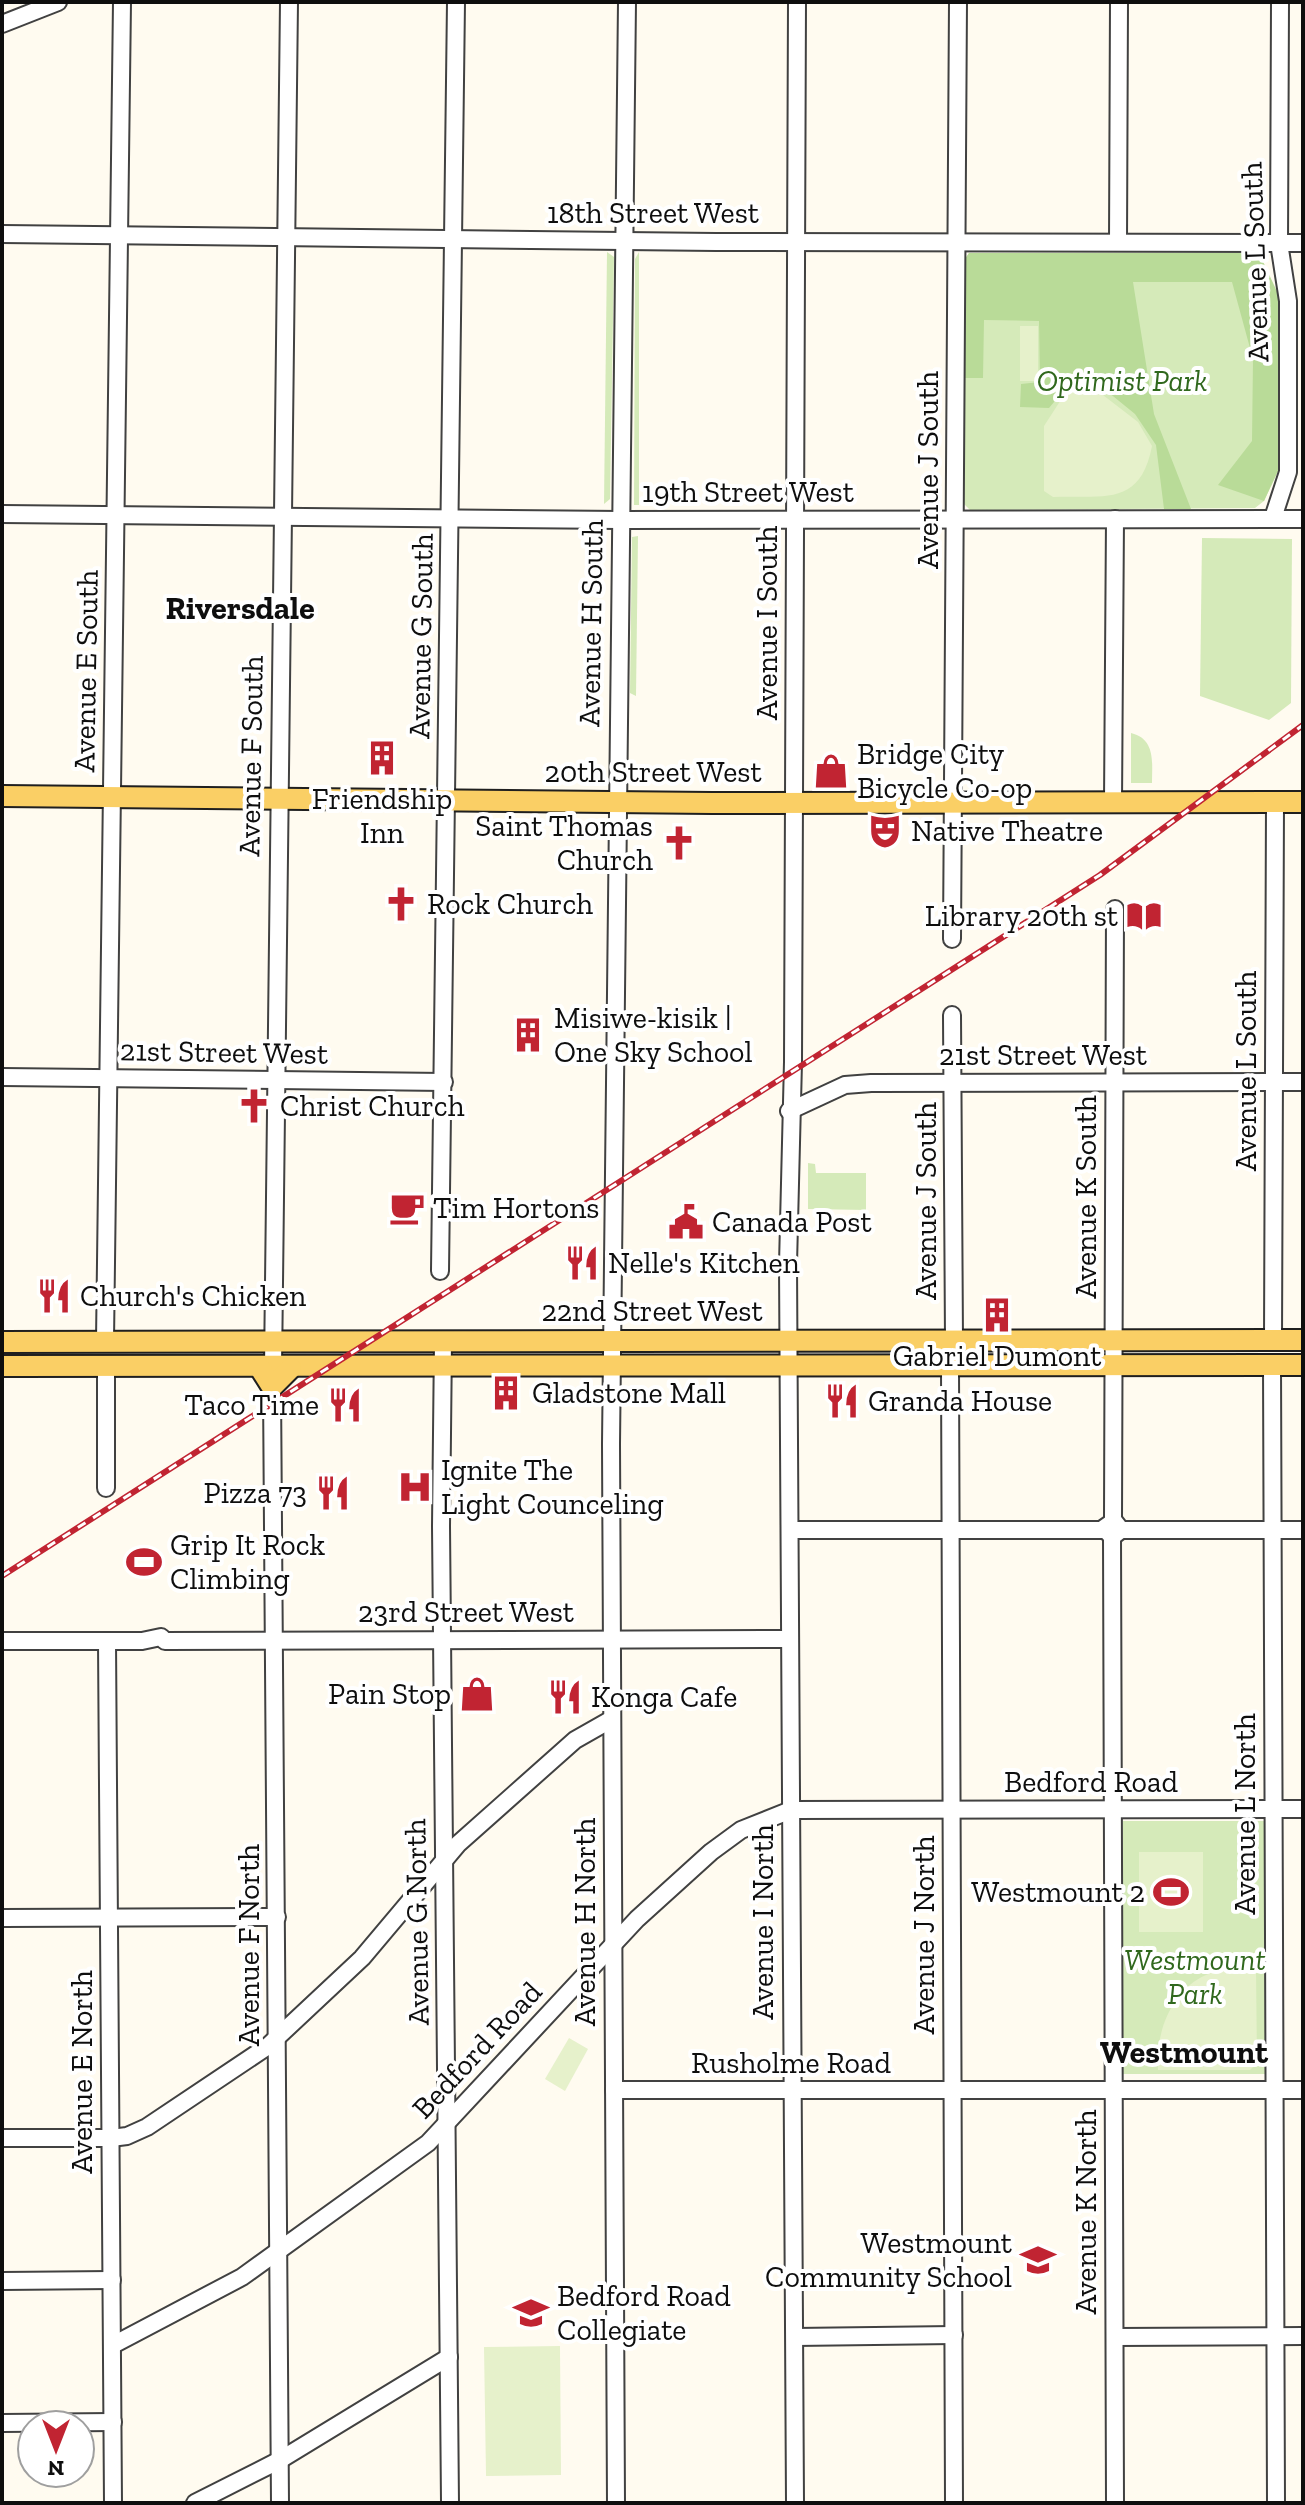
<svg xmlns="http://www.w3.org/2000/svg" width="1305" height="2505" font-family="'Zilla Slab',serif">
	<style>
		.green { fill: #d5eab9 }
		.forest { fill: #b9db98 }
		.pitch { fill: #e6f1cb }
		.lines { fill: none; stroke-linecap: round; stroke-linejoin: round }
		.minor-casing { stroke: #414141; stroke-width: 20 }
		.major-casing { stroke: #1f1f1f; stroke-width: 24 }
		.minor { stroke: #fff; stroke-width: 16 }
		.major { stroke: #facf65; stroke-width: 20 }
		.rail-casing { stroke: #c12432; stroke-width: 6 }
		.rail { stroke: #fff; stroke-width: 3; stroke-dasharray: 9; stroke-linecap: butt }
		.labels { text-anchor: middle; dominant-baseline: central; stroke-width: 8; stroke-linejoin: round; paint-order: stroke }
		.street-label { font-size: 30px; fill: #0e0e0e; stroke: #fff }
		.park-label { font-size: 30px; font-style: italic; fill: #30681d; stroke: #fff }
		.poi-label { font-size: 30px; fill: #0e0e0e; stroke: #fff; text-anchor: start }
		.neighbourhood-label { font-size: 32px; font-weight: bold; fill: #0e0e0e; stroke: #fff }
	</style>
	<rect width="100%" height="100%" fill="#fffbf0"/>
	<!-- green -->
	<g class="green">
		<polygon points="607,252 614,257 610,499 604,504"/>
		<polygon points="639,252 639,505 634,505 635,259"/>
		<polygon points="969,253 1259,253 1278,471 1264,501 1255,508 970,510 964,504 965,259"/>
		<polygon points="638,536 636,696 630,693 632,537"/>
		<polygon points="1202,538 1292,539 1291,703 1269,720 1200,696"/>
		<path d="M1131,733C1156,739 1152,763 1152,783H1131Z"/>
		<polygon points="808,1163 815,1164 816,1173 866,1173 866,1210 808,1209"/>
		<rect x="1123" y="1821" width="143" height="253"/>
	</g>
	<!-- forest -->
	<polygon class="forest" points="969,253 1259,253 1281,300 1278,471 1264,501 1218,485 1252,441 1253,359 1232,282 1133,282 1154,414 1191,509 1164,509 1156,445 1135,414 1081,370 1049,408 1020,407 1021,384 1040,382 1039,321 984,320 983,378 965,378 965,259"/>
	<!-- pitch -->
	<g class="pitch">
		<rect x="1020" y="326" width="18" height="55"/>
		<path d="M1077,375L1138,422L1152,446C1140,507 1105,495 1053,497L1044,491V426Z"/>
		<rect x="1139" y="1852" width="64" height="80"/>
		<path d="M1256,1968L1257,2063L1250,2070H1158C1155,2034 1171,1990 1206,1975C1221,1968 1240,1969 1256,1968Z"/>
		<polygon points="569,2038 588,2049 565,2091 545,2079"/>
		<polygon points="560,2346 561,2475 486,2476 484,2347"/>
	</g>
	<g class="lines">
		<!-- minor casing -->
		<g class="minor-casing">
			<g id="minor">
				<polyline points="2,24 58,2"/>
				<polyline points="2,234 716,242 1303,243"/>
				<polyline points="1118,242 1119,2"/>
				<polyline points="2,514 620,520 1303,519"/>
				<polyline points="1273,518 1288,472 1288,301 1279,243 1280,2"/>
				<polyline points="1113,803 1115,519"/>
				<polyline points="952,939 958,2"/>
				<polyline points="952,1015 954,1340"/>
				<polyline points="2,1077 444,1082"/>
				<polyline points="789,1111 845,1085 871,1083 1303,1082"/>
				<polyline points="440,1271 456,2"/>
				<polyline points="1273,1340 1275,803"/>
				<polyline points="105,1341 122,2"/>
				<polyline points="443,1341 441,1526 450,2503"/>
				<polyline points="1272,1365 1276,2503"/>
				<polyline points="106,1366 106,1488"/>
				<polyline points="950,1366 954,2503"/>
				<polyline points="273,1368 289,2"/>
				<polyline points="272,1387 280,2503"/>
				<polyline points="1113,1521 1115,909"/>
				<polyline points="791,1530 1104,1530"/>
				<polyline points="1121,1530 1114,1521 1104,1528 1112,1537 1121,1530 1303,1530"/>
				<polyline points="1112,1537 1115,2503"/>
				<polyline points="2,1641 142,1641 161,1637 165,1641 789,1639"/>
				<polyline points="107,1641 113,2503"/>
				<polyline points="2,1918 277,1917"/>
				<polyline points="614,2090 1303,2090"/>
				<polyline points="2,2138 111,2138 127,2136 147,2127 268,2046 362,1958 458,1844 575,1740 612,1719"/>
				<polyline points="2,2281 112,2280"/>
				<polyline points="795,2337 954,2335"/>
				<polyline points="1115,2337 1303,2336"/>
				<polyline points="113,2345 242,2277 428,2143 637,1919 711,1852 741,1830 791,1810 1303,1809"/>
				<polyline points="2,2423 113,2422"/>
				<polyline points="195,2503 280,2460 449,2357"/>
				<polyline points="616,2503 611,1444 627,2"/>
				<polyline points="795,2503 788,1264 793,1062 797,2"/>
			</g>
		</g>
		<!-- major casing -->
		<g class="major-casing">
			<g id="major">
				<polyline points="2,796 712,803 1303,802"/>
				<polyline points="2,1342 1303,1340"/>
				<polyline points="2,1366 1303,1365"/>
				<polyline points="260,1368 272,1387 291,1368"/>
			</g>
		</g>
		<!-- minor -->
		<use href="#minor" class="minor"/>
		<!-- major -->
		<use href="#major" class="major"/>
		<!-- rail casing -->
		<g class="rail-casing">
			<polyline id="rail" points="2,1576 1100,875 1303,725"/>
		</g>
		<!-- rail -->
		<use href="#rail" class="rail"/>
	</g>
	<!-- icons -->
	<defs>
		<g id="building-bare" transform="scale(2.76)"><path d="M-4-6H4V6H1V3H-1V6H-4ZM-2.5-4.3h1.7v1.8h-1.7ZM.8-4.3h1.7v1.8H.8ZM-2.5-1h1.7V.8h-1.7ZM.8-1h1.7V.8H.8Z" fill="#c12432" stroke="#fff" stroke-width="2.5" paint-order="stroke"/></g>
		<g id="shop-bare" transform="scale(2.76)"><path d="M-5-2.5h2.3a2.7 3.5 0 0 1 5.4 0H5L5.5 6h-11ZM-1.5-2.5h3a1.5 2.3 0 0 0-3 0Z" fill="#c12432" stroke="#fff" stroke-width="2.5" paint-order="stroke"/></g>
		<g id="theatre-bare" transform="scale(2.76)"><path d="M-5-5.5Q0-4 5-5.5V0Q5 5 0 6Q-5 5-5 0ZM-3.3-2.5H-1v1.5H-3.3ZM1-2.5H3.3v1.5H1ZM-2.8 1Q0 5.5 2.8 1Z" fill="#c12432" stroke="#fff" stroke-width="2.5" paint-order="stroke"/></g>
		<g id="church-bare" transform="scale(2.76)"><path d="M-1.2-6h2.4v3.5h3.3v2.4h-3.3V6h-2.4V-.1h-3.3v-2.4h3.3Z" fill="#c12432" stroke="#fff" stroke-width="2.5" paint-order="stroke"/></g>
		<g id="library-bare" transform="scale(2.76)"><path d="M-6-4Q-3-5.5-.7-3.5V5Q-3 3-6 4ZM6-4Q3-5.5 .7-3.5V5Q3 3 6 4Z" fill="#c12432" stroke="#fff" stroke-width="2.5" paint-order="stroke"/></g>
		<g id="cafe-bare" transform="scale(2.76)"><path d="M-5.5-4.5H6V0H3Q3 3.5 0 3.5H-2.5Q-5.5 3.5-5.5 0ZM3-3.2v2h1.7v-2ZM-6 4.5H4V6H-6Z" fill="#c12432" stroke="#fff" stroke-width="2.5" paint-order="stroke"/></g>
		<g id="civic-bare" transform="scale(2.76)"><path d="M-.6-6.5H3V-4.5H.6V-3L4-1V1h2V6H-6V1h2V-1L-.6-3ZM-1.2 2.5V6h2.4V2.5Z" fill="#c12432" stroke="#fff" stroke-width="2.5" paint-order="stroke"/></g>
		<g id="restaurant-bare" transform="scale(2.76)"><path d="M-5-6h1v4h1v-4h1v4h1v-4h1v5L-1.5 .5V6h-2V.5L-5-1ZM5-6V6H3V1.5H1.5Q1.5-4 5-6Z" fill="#c12432" stroke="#fff" stroke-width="2.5" paint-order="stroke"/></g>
		<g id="hospital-bare" transform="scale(2.76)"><path d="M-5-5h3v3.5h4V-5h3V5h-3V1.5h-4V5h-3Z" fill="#c12432" stroke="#fff" stroke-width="2.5" paint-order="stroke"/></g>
		<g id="stadium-bare" transform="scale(2.76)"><path d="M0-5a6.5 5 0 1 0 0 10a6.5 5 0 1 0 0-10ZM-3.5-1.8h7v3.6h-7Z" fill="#c12432" stroke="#fff" stroke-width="2.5" paint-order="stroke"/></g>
		<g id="school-bare" transform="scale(2.76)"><path d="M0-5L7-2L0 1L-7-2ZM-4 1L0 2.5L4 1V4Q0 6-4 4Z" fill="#c12432" stroke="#fff" stroke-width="2.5" paint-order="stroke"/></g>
	</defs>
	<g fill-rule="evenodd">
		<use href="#building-bare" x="382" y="758"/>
		<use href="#shop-bare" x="831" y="771"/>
		<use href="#theatre-bare" x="885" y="831"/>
		<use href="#church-bare" x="679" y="843"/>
		<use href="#church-bare" x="401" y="904"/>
		<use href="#library-bare" x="1144" y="916"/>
		<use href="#building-bare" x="528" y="1035"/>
		<use href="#church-bare" x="254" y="1106"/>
		<use href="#cafe-bare" x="407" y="1208"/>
		<use href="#civic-bare" x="686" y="1222"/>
		<use href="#restaurant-bare" x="582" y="1263"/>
		<use href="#restaurant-bare" x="54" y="1296"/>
		<use href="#building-bare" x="997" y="1315"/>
		<use href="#building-bare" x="506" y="1393"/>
		<use href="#restaurant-bare" x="842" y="1401"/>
		<use href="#restaurant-bare" x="345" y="1405"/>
		<use href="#hospital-bare" x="415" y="1487"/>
		<use href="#restaurant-bare" x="333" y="1493"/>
		<use href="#stadium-bare" x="144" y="1562"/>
		<use href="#shop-bare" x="477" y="1694"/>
		<use href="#restaurant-bare" x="565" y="1697"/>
		<use href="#stadium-bare" x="1171" y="1892"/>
		<use href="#school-bare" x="1038" y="2260"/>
		<use href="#school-bare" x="531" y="2313"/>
	</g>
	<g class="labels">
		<!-- street labels -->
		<g class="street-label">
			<text x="653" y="213">18th Street West</text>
			<text transform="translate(1255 262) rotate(-92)">Avenue L South</text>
			<text transform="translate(928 470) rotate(-90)">Avenue J South</text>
			<text x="748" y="492">19th Street West</text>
			<text transform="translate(591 623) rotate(-89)">Avenue H South</text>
			<text transform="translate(767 623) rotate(-90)">Avenue I South</text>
			<text transform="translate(421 636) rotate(-89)">Avenue G South</text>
			<text transform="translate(86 671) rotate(-89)">Avenue E South</text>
			<text transform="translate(251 756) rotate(-89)">Avenue F South</text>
			<text x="653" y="772">20th Street West</text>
			<text transform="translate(224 1052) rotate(1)">21st Street West</text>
			<text x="1043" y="1055">21st Street West</text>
			<text transform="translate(1246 1071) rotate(-90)">Avenue L South</text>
			<text transform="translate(1086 1197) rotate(-90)">Avenue K South</text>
			<text transform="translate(926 1201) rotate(-90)">Avenue J South</text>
			<text x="652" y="1311">22nd Street West</text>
			<text x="466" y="1612">23rd Street West</text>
			<text x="1091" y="1782">Bedford Road</text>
			<text transform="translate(1245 1814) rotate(-90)">Avenue L North</text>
			<text transform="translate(417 1922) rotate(-91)">Avenue G North</text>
			<text transform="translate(585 1922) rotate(-90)">Avenue H North</text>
			<text transform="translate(763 1922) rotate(-90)">Avenue I North</text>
			<text transform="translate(924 1935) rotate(-90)">Avenue J North</text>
			<text transform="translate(249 1945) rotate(-90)">Avenue F North</text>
			<text transform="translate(477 2050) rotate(-47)">Bedford Road</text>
			<text x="791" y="2063">Rusholme Road</text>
			<text transform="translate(82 2072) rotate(-90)">Avenue E North</text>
			<text transform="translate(1086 2212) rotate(-90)">Avenue K North</text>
		</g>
		<!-- park labels -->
		<g class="park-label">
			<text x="1122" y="381">Optimist Park</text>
			<text x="1195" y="1960">Westmount<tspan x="1195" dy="34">Park</tspan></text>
		</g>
		<!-- poi labels -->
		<g class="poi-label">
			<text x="857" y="754">Bridge City<tspan x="857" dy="34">Bicycle Co-op</tspan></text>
			<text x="382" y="799" text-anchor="middle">Friendship<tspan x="382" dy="34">Inn</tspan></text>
			<text x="653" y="826" text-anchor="end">Saint Thomas<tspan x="653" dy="34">Church</tspan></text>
			<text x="911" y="831">Native Theatre</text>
			<text x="427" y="904">Rock Church</text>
			<text x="1118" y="916" text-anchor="end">Library 20th st</text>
			<text x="554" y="1018">Misiwe-kisik |<tspan x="554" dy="34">One Sky School</tspan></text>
			<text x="280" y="1106">Christ Church</text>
			<text x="433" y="1208">Tim Hortons</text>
			<text x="712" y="1222">Canada Post</text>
			<text x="608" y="1263">Nelle's Kitchen</text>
			<text x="80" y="1296">Church's Chicken</text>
			<text x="997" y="1356" text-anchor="middle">Gabriel Dumont</text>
			<text x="532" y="1393">Gladstone Mall</text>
			<text x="868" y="1401">Granda House</text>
			<text x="319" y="1405" text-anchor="end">Taco Time</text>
			<text x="441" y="1470">Ignite The<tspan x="441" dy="34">Light Counceling</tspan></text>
			<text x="307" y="1493" text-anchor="end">Pizza 73</text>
			<text x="170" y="1545">Grip It Rock<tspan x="170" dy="34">Climbing</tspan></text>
			<text x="451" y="1694" text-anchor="end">Pain Stop</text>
			<text x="591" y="1697">Konga Cafe</text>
			<text x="1145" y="1892" text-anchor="end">Westmount 2</text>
			<text x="1012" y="2243" text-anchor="end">Westmount<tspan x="1012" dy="34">Community School</tspan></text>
			<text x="557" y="2296">Bedford Road<tspan x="557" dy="34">Collegiate</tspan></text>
		</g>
		<!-- neighbourhood labels -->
		<g class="neighbourhood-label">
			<text x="240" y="608">Riversdale</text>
			<text x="1184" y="2052">Westmount</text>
		</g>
	</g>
	<!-- border -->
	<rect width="1305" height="2505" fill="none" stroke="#0e0e0e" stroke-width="8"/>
	<!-- north arrow -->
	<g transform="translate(56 2449) rotate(180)"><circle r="38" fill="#ffffff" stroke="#9f9f9f" stroke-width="2"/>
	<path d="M0-6L14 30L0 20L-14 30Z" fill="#c12432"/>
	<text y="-12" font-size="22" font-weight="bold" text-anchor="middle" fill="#0e0e0e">N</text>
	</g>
</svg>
